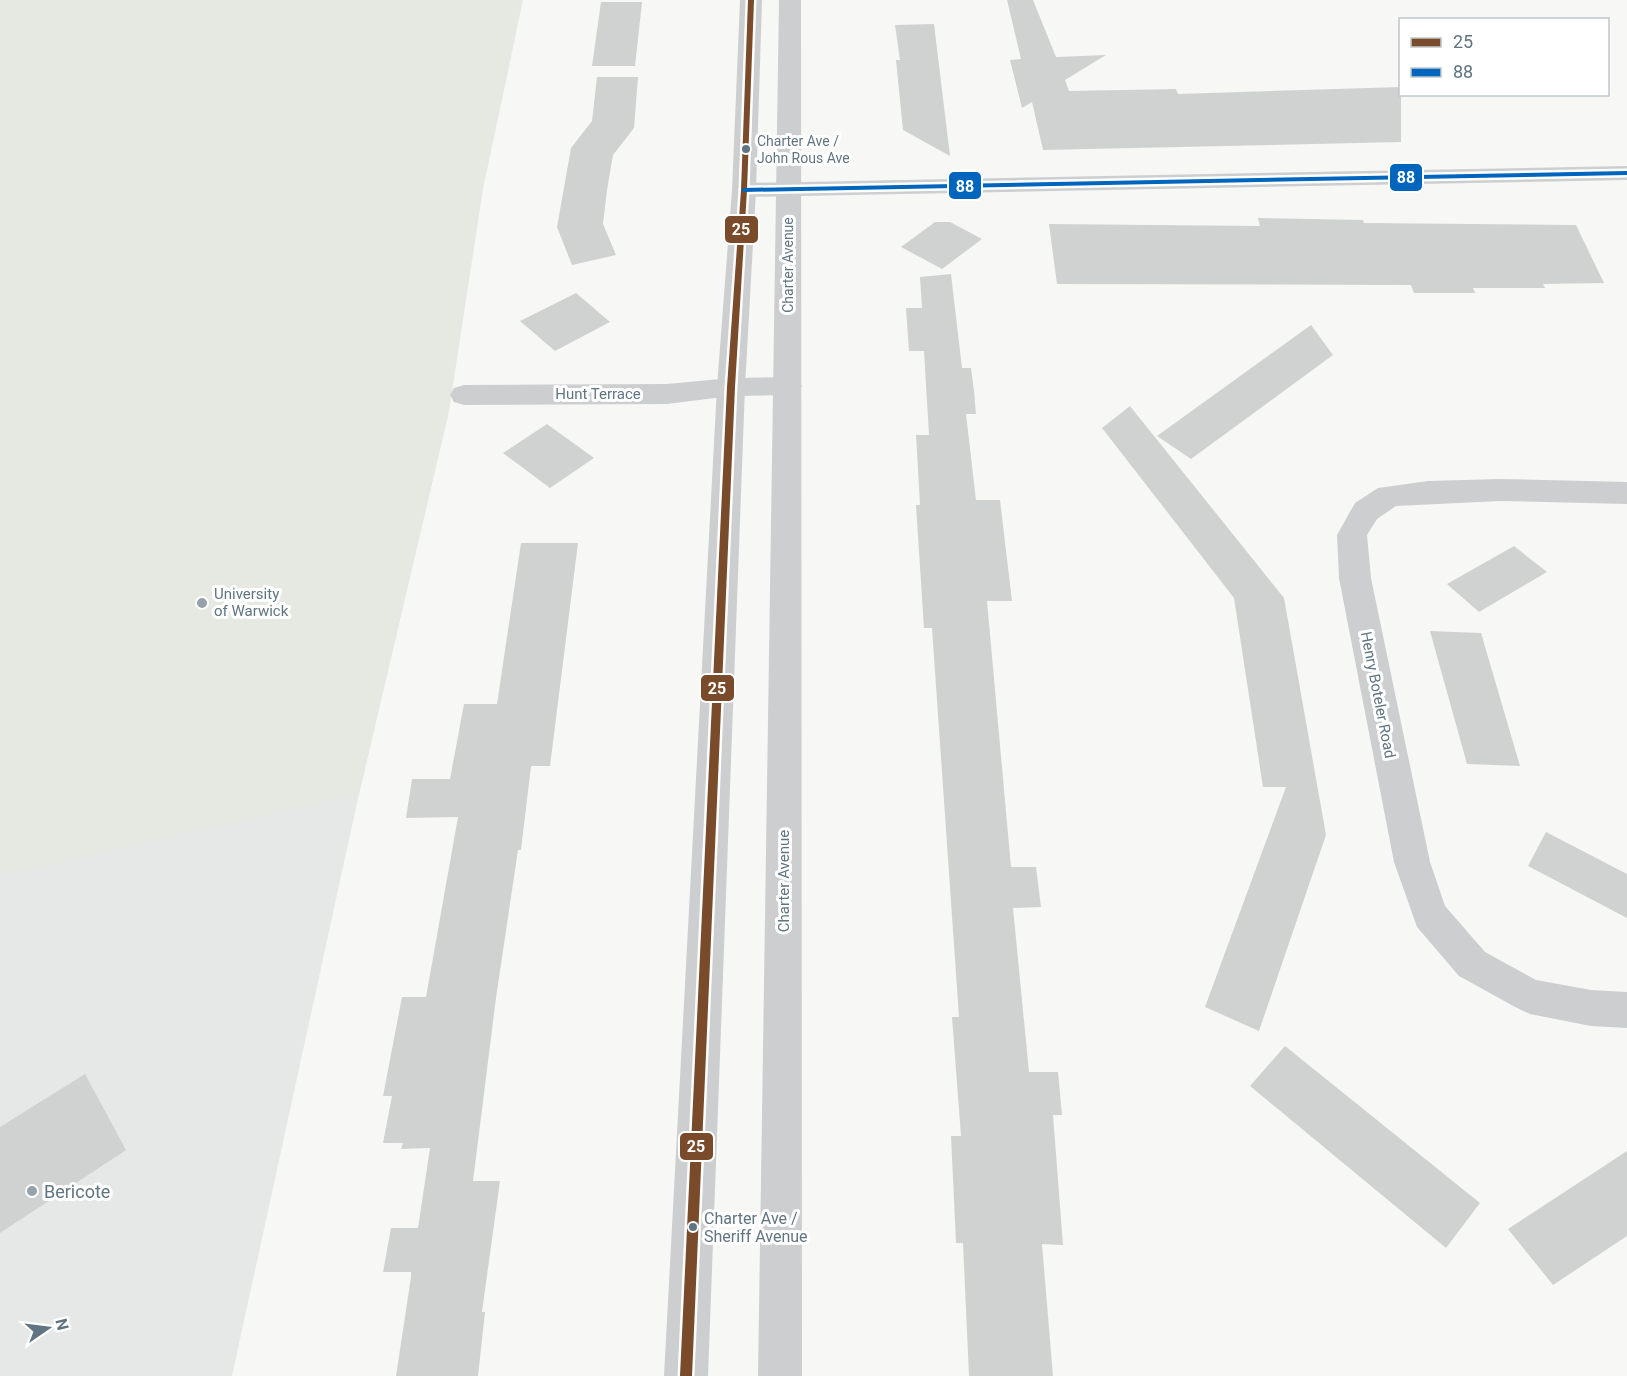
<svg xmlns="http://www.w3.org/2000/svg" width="1627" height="1376" font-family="Roboto,sans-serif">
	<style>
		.built { fill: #e6e8e8 }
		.green { fill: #e6e9e2 }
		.building { fill: #d0d2d2 }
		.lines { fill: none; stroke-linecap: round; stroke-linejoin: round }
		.minor { fill: #cccecf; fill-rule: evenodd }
		.tertiary { fill: #cccecf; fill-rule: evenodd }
		.bus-1-casing { stroke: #fff; stroke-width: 5 }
		.bus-2-casing { stroke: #fff; stroke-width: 5 }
		.bus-1 { fill: #7a4b2a; fill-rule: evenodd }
		.bus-2 { fill: #0065bd; fill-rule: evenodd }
		.bus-dot { fill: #607582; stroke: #fff; stroke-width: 2 }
		.poi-dot { fill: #95a2aa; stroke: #fff; stroke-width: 2 }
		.labels { text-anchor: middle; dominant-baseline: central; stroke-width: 6; stroke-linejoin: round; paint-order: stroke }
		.bus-label { font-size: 14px; fill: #607582; stroke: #fff; text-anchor: start }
		.far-street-label { font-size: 14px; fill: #607582; stroke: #fff }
		.street-label { font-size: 15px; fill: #607582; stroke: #fff }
		.poi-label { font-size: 15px; fill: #607582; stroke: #fff; text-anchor: start }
		.near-bus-label { font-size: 16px; fill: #607582; stroke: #fff; text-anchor: start }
		.near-poi-label { font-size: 18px; fill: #607582; stroke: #fff; text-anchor: start }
		.line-badge { stroke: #fff; stroke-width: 2 }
		.badge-label { font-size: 16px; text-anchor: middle; font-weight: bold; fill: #fff }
	</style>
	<rect width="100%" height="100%" fill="#f7f7f5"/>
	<!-- built -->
	<polygon class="built" points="0,185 449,411 359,794 232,1376 0,1376"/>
	<!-- green -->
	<polygon class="green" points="0,0 523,0 483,189 449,411 359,794 0,875"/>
	<!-- building -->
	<g class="building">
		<polygon points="1007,0 1033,0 1056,57 1106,55 1065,80 1069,91 1176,89 1178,94 1401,87 1401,142 1043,150 1032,102 1022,108 1010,60 1021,59"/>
		<polygon points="601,2 642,2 635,66 592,66"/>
		<polygon points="934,24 950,156 903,130 896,60 900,60 895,25"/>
		<polygon points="597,77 638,77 634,128 613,155 607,190 603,224 616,255 572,265 557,227 571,148 592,121"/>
		<polygon points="1258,218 1363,220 1364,223 1576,225 1604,283 1543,284 1545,288 1473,288 1475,293 1414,293 1411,285 1057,284 1049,224 1260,226"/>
		<polygon points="935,222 950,222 982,239 942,269 901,247"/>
		<polygon points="951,274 962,368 971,368 974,391 976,414 966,414 976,500 1000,500 1012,601 987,601 1011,867 1036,867 1041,907 1013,908 1029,1072 1058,1072 1062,1115 1053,1115 1063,1245 1042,1244 1053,1376 969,1376 963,1243 956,1243 951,1136 961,1136 952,1017 959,1017 932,628 924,628 916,505 920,505 916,435 929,435 924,351 909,351 906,308 922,308 920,277"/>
		<polygon points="576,293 610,322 555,351 520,321"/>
		<polygon points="1311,325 1333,355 1191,459 1157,436"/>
		<polygon points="1130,406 1284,598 1326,835 1259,1031 1205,1007 1286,787 1263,787 1234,598 1102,428"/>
		<polygon points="547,424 594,458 550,488 503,453"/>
		<polygon points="521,543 578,543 550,766 531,766 521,850 518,850 496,998 473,1181 500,1181 482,1312 485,1312 478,1376 396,1376 411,1277 411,1272 383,1272 391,1228 418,1228 430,1148 401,1149 403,1143 383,1143 392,1096 383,1096 402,997 426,997 458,817 406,818 412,779 450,779 464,704 497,704"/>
		<polygon points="1514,546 1547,572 1479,612 1447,584"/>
		<polygon points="1430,631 1481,633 1520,766 1467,764"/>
		<polygon points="1546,832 1627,874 1627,918 1528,866"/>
		<polygon points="1285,1046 1480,1203 1446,1248 1250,1086"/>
		<polygon points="85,1074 126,1150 0,1233 0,1127"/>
		<polygon points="1627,1151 1627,1236 1553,1285 1508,1229"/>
	</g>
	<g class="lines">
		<!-- minor -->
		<g class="minor">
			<polygon points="1627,166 1627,180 744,197 735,195 732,190 735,185 744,183"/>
			<polygon points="788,377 798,379 802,386 798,393 788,395 731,396 667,404 464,405 454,402 450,395 454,388 464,385 667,384 731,378"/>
			<polygon points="1500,479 1627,482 1627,504 1500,501 1396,506 1377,519 1367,535 1371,578 1430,862 1445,906 1485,952 1536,980 1591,990 1627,992 1627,1028 1591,1026 1530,1014 1517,1008 1459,976 1417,927 1394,862 1339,578 1337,535 1355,503 1378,488 1428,481"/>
		</g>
		<!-- tertiary -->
		<g class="tertiary">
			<polygon points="740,0 762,0 756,190 745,387 708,1376 664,1376 717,387 732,190"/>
			<polygon points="779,0 801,0 802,1376 758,1376"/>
		</g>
		<!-- bus-1 casing -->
		<g class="bus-1-casing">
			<polygon id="bus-1" points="748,0 754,0 747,190 735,387 692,1376 680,1376 727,387 741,190"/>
		</g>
		<!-- bus-2 casing -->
		<g class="bus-2-casing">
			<polygon id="bus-2" points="1627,171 1627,175 744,192 741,190 744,188"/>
		</g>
		<!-- bus-1 -->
		<use href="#bus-1" class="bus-1"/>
		<!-- bus-2 -->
		<use href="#bus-2" class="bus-2"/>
	</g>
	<!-- markers -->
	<g class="bus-dot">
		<circle cx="746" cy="149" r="5"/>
		<circle cx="693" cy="1227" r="5"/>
	</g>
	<g class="poi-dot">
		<circle cx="202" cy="603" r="6"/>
		<circle cx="32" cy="1191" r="6"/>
	</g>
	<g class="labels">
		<!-- bus labels -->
		<g class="bus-label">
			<text x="757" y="141">Charter Ave /<tspan x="757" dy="17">John Rous Ave</tspan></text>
		</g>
		<!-- far-street labels -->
		<g class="far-street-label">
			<text transform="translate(788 265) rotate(-90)">Charter Avenue</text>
		</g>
		<!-- street labels -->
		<g class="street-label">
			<text x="598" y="394">Hunt Terrace</text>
			<text transform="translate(1378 695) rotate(79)">Henry Boteler Road</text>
			<text transform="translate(784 881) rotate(-90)">Charter Avenue</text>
		</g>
		<!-- poi labels -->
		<g class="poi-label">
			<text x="214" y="594">University<tspan x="214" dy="17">of Warwick</tspan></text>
		</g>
		<!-- near-bus labels -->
		<g class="near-bus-label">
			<text x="704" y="1218">Charter Ave /<tspan x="704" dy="18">Sheriff Avenue</tspan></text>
		</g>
		<!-- near-poi labels -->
		<g class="near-poi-label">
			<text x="44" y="1191">Bericote</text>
		</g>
	</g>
	<g class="line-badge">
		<rect x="1389" y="163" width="34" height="29" rx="6" fill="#0065bd"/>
		<rect x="948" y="171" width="34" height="29" rx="6" fill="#0065bd"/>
		<rect x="724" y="215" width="35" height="29" rx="6" fill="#7a4b2a"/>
		<rect x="700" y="674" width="35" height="28" rx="6" fill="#7a4b2a"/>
		<rect x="679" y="1132" width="35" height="29" rx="6" fill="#7a4b2a"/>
	</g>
	<g class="badge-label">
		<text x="1406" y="183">88</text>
		<text x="965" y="192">88</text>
		<text x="741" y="235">25</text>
		<text x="717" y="694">25</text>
		<text x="696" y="1152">25</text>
	</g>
	<!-- legend -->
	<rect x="1399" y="18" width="210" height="78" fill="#ffffff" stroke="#bfc8cd" stroke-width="1.5"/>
	<rect x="1411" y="38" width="30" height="9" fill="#7a4b2a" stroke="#bfc8cd" stroke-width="1.5"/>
	<text x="1453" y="48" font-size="18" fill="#607582">25</text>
	<rect x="1411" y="68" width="30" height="9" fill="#0065bd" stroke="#bfc8cd" stroke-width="1.5"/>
	<text x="1453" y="78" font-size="18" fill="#607582">88</text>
	<!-- north arrow -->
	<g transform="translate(48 1328) rotate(76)" stroke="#ffffff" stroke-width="4.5" paint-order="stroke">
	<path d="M0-4.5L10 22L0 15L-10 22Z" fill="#607582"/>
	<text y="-9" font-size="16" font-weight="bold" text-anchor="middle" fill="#607582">N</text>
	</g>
</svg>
